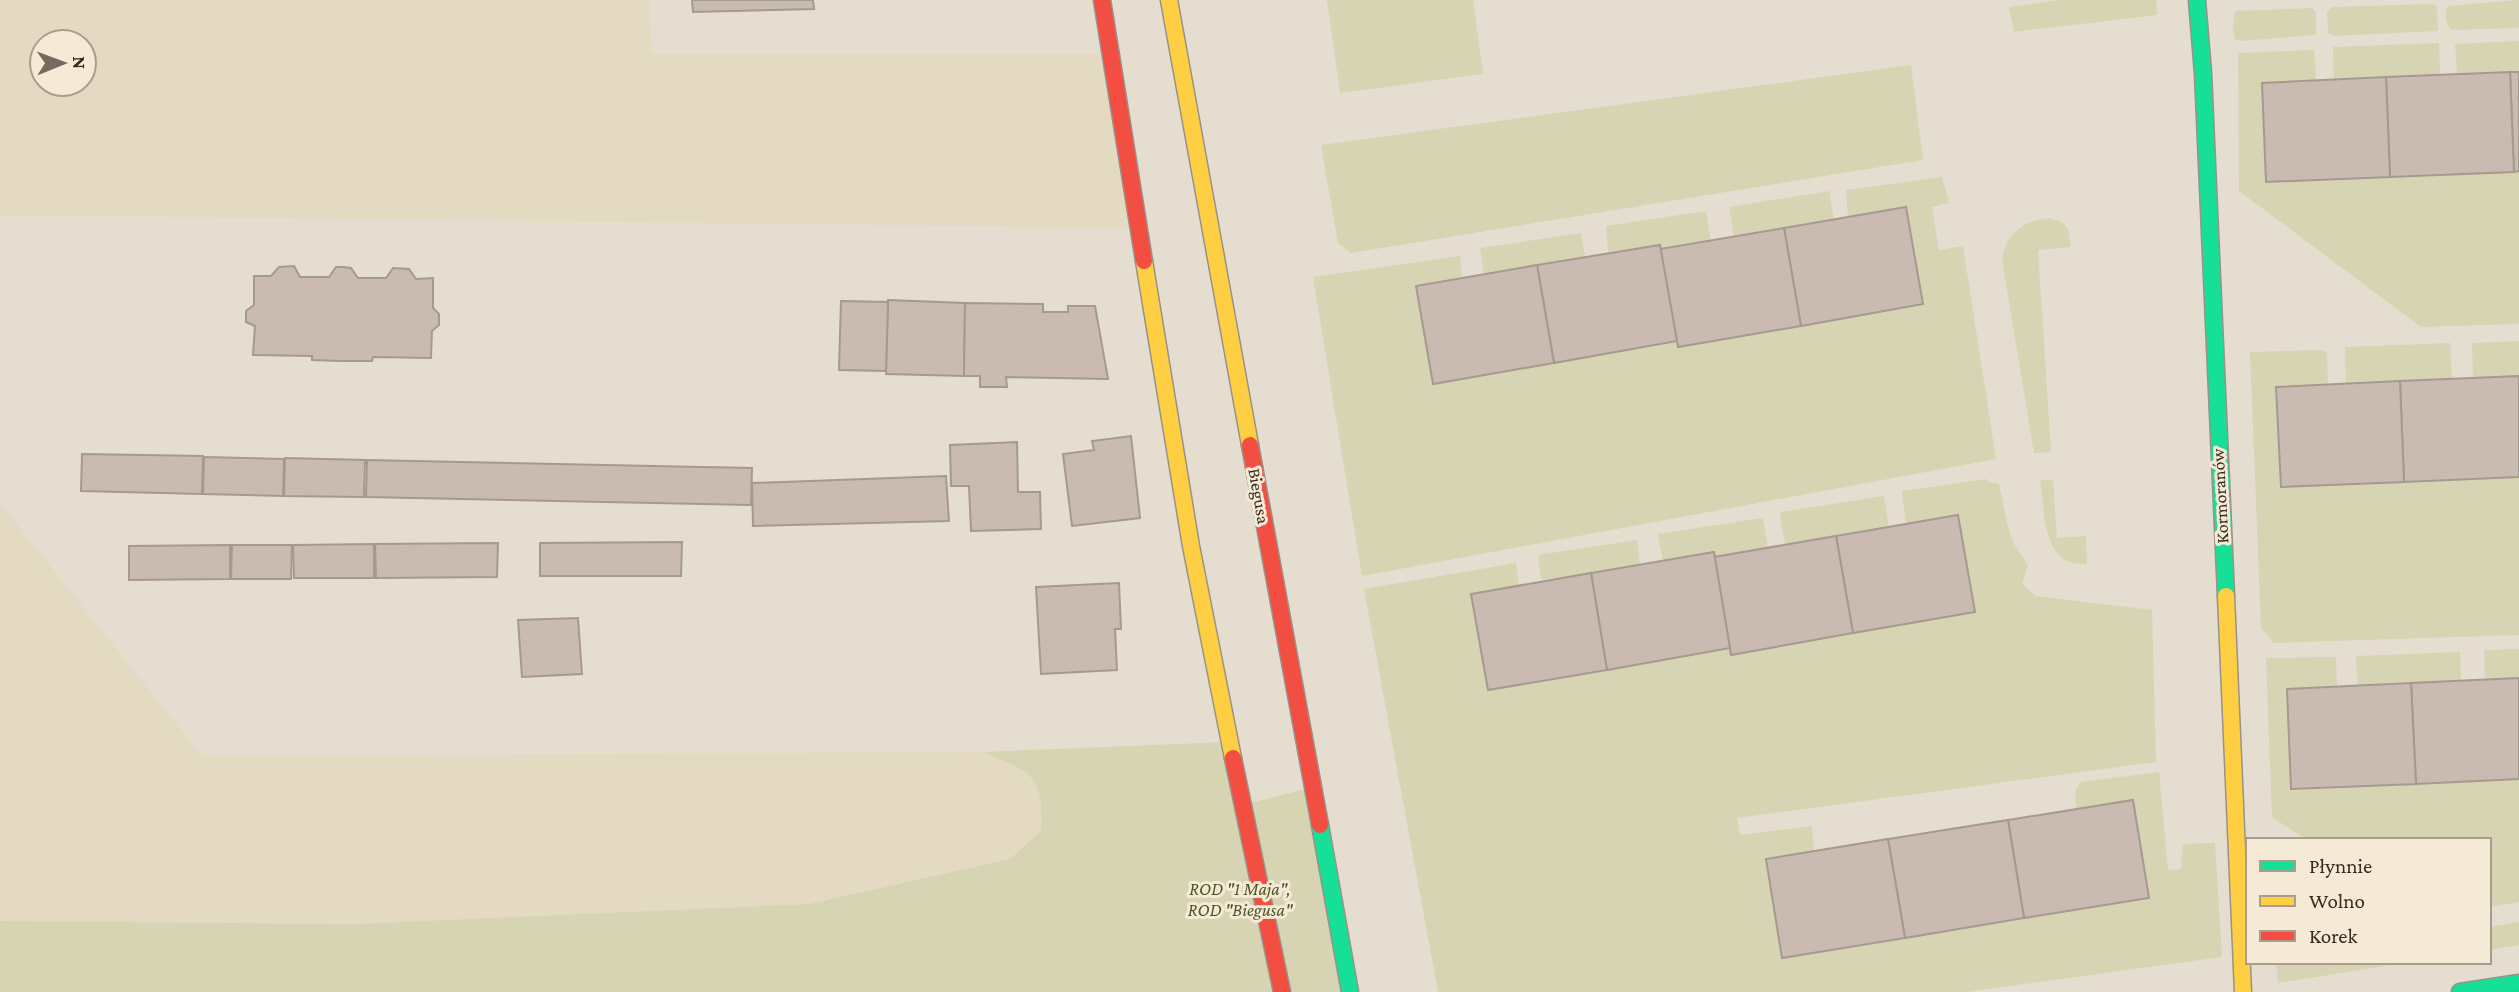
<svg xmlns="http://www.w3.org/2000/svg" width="2519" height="992" font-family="'Crimson Pro',serif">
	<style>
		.farmland { fill: #e4dac1; fill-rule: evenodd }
		.green { fill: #d6d4b3 }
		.building { fill: #c9bbb1; stroke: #a6998f; stroke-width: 2 }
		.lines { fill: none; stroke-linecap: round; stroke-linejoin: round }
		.fast-casing { stroke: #9a9288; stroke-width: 19 }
		.slow-casing { stroke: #9a9288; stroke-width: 19 }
		.jam-casing { stroke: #9a9288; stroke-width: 19 }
		.fast { stroke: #16e098; stroke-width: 16 }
		.slow { stroke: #ffcf43; stroke-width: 16 }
		.jam { stroke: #f24e42; stroke-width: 16 }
		.labels { text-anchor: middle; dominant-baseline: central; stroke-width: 6; stroke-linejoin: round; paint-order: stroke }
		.street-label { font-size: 18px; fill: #3a2a20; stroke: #f5ead6 }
		.park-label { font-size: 18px; font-style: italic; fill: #4e5627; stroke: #f5ead6 }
	</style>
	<rect width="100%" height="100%" fill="#e5ddd0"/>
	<!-- farmland -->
	<g class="farmland">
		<path d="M0,0H649L652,54H1111L1140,228L0,215ZM42,42H84V84H42Z"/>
		<polygon points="0,503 202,756 982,752 1014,765 1034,780 1042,800 1041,831 1010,859 809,904 355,924 0,921"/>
	</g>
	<!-- green -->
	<g class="green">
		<polygon points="1327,0 1473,0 1483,74 1340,93"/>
		<polygon points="2061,0 2156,0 2157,15 2014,32 2009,7"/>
		<path d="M2519,0V28L2451,30C2445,24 2444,13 2448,6Z"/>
		<polygon points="2432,4 2437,6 2438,31 2334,36 2328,33 2327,12 2332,7"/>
		<polygon points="2312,8 2316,12 2316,35 2240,41 2235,39 2233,28 2235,11"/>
		<polygon points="2519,41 2519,72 2457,74 2455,44"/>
		<polygon points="2439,43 2440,75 2334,79 2333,47"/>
		<polygon points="2314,50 2316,80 2262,83 2267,182 2519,171 2519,324 2421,327 2239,191 2238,53"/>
		<polygon points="1911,65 1923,160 1351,253 1338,243 1321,145"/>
		<polygon points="1942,177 1949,203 1932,207 1939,250 1963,246 1996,459 1362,576 1313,277 1460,256 1462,278 1416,286 1433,384 1677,341 1678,347 1922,304 1906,207 1848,217 1846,190"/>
		<polygon points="1829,191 1834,221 1734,236 1729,207"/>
		<polygon points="1706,211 1711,242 1660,249 1660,245 1608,252 1606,226"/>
		<path d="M2050,218C2068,223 2070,229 2070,247L2038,250L2051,452L2034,453L2002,260C2005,233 2025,220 2050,218Z"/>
		<polygon points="1581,233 1585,257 1484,274 1480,248"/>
		<polygon points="2519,341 2519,376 2473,378 2472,343"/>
		<polygon points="2450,343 2452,379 2346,384 2345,347"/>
		<polygon points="2321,350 2327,353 2328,385 2276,387 2281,487 2519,477 2519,635 2274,643 2261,628 2250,352"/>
		<polygon points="1987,479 1987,482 1999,484 2008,527 2014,544 2028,565 2022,584 2036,596 2152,610 2156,762 1737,818 1740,835 1812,826 1814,852 1766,860 1782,958 2149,898 2133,800 2076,809 2075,791 2081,782 2159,772 2168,870 2181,869 2183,844 2215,843 2222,957 1967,992 1438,992 1364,589 1516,563 1519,585 1471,594 1488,690 1730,648 1732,655 1974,612 1958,515 1906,524 1902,491"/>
		<path d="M2040,480H2053L2057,538L2086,536L2087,564C2042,568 2045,512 2040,480Z"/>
		<polygon points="1884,496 1889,528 1785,545 1780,512"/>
		<polygon points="1763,518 1768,549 1714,557 1713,552 1663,560 1658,534"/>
		<polygon points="1637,540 1640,565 1541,580 1538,555"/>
		<polygon points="2519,649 2519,678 2485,679 2484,650"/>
		<polygon points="2460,652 2461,681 2358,685 2356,656"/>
		<polygon points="2336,657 2337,687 2287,689 2291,789 2519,779 2519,902 2489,907 2489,840 2307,840 2272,817 2266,658"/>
		<path d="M1228,742L1242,805L1313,787L1350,992H0V921L355,924L809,904L1010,859L1041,831C1044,775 1032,772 982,752Z"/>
		<polygon points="2519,922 2519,945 2489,950 2489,927"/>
		<polygon points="2282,962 2410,962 2278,983 2276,963"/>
	</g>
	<!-- building -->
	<g class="building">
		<polygon points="692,0 813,0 814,9 693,12"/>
		<polygon points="2510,72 2519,72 2519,171 2514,172"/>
		<polygon points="2510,72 2514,172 2390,177 2386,77"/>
		<polygon points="2386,77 2390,177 2266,182 2262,83"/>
		<polygon points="1906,207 1923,304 1801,326 1784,228"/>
		<polygon points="1784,228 1801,326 1678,347 1660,249"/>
		<polygon points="1660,245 1677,341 1554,363 1537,265"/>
		<polygon points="1537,265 1554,363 1433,384 1416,286"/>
		<polygon points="294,266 300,277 329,277 336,267 343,267 351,268 358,278 386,278 393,268 409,269 416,279 433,278 433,308 439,314 439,325 432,331 431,358 373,357 372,361 341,361 312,360 312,356 253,355 255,326 246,322 246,311 254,305 254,276 271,276 279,267"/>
		<polygon points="888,300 965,303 964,376 886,374"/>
		<polygon points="841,301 888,302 886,371 839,370"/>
		<polygon points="965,303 1043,304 1043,312 1068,312 1068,306 1095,306 1108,379 1006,377 1007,387 980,387 980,376 964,376"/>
		<polygon points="2519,376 2519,477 2404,482 2400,381"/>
		<polygon points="2400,381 2404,482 2281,487 2276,387"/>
		<polygon points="1131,436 1140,518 1072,526 1063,454 1094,450 1092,441"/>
		<polygon points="1017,442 1018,492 1040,492 1041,529 971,531 969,486 951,486 950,445"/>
		<polygon points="82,454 203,456 202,494 81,491"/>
		<polygon points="204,457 284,459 283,496 203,494"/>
		<polygon points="285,458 365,460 364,497 284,496"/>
		<polygon points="367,460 752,468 751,505 366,497"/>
		<polygon points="946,476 949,521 753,526 752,483"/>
		<polygon points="1958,515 1975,612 1853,633 1836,536"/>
		<polygon points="1836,536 1853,633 1731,655 1714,557"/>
		<polygon points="682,542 681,576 540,576 540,543"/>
		<polygon points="498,543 497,577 376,578 375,544"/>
		<polygon points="374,544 374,578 294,578 293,545"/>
		<polygon points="230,545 230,579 129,580 129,546"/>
		<polygon points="232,545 292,545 291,579 231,579"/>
		<polygon points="1714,552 1730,648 1607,670 1591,573"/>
		<polygon points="1591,573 1607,670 1488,690 1471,594"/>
		<polygon points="1119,583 1121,629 1115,629 1117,670 1041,674 1036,587"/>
		<polygon points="578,618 582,674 522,677 518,620"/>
		<polygon points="2519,678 2519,779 2416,784 2411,683"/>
		<polygon points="2411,683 2416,784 2291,789 2287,689"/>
		<polygon points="2133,800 2149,898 2024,918 2008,820"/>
		<polygon points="2008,820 2024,918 1905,938 1888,839"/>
		<polygon points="1888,839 1905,938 1782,958 1766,859"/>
	</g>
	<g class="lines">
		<!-- fast casing -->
		<g class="fast-casing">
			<g id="fast">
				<polyline points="2197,0 2203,73 2226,596"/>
				<polyline points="1320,825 1350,992"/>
				<polyline points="2460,992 2519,983"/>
			</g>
		</g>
		<!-- slow casing -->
		<g class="slow-casing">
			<g id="slow">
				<polyline points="1169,0 1250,445"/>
				<polyline points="1144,261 1191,546 1233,758"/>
				<polyline points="2226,596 2243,992"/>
			</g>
		</g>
		<!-- jam casing -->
		<g class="jam-casing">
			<g id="jam">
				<polyline points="1102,0 1144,261"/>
				<polyline points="1250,445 1320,825"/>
				<polyline points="1233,758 1282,992"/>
			</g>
		</g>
		<!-- fast -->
		<use href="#fast" class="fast"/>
		<!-- slow -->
		<use href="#slow" class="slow"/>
		<!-- jam -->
		<use href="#jam" class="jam"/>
	</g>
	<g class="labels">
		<!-- street labels -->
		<g class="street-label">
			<text transform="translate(1259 496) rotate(80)">Biegusa</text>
			<text transform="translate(2220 496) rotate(-93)">Kormoranów</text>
		</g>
		<!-- park labels -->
		<g class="park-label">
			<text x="1240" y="889">ROD "1 Maja",<tspan x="1240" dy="21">ROD "Biegusa"</tspan></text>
		</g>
	</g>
	<!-- legend -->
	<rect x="2246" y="838" width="245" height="126" fill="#f5ead6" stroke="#aa9d8d" stroke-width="2"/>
	<rect x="2260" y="861" width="35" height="10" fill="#16e098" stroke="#aa9d8d" stroke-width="2"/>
	<text x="2309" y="873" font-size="21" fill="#3a2a20">Płynnie</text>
	<rect x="2260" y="896" width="35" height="10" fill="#ffcf43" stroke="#aa9d8d" stroke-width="2"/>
	<text x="2309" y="908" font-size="21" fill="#3a2a20">Wolno</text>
	<rect x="2260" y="931" width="35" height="10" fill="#f24e42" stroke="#aa9d8d" stroke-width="2"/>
	<text x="2309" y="943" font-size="21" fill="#3a2a20">Korek</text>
	<!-- north arrow -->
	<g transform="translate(63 63) rotate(89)"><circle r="33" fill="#f5ead6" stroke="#aa9d8d" stroke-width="2"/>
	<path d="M0-5L12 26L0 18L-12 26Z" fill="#76695e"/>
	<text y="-10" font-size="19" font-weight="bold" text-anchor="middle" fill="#3a2a20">N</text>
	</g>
</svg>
